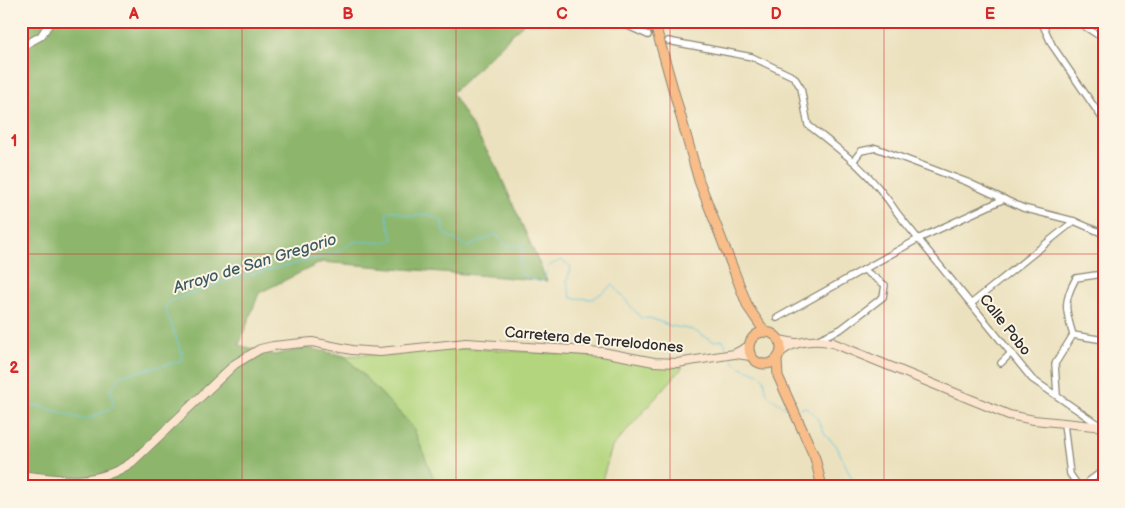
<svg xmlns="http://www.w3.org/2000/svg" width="1125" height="508" font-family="'Balsamiq Sans',sans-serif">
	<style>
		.green { fill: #b2d57d; stroke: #6e8054 }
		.forest { fill: #8db66c; stroke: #5c704c }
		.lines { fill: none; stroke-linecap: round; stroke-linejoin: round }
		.stream { stroke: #64c7e2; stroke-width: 1 }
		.minor-casing { stroke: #8b8674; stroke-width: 8 }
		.tertiary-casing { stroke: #8b8674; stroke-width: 9 }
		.secondary-casing { stroke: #8b8674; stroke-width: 10 }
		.primary-casing { stroke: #8b8674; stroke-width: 11 }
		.minor { stroke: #fff; stroke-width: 5.5 }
		.tertiary { stroke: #fff; stroke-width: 7 }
		.secondary { stroke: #fce5cf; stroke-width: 8 }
		.primary { stroke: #f8bd88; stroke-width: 9 }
		.grid { fill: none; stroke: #d62828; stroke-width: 1; stroke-opacity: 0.55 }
		.labels { text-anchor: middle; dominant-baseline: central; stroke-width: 4; stroke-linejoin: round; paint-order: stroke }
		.street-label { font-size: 15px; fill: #2b2b2b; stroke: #fcf5e5 }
		.water-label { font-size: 16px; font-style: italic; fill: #3c5a62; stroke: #fcf5e5 }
		.neatline { fill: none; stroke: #d62828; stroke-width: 2 }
		.grid-label { font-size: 16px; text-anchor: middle; font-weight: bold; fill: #d62828 }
	</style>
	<rect width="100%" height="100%" fill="#fcf5e5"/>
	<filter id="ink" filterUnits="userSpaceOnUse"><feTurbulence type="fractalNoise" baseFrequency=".02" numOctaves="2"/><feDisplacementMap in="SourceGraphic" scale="10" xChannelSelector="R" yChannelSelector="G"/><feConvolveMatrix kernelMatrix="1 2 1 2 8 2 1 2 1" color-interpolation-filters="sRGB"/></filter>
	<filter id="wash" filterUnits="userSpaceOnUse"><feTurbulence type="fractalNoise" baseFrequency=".0096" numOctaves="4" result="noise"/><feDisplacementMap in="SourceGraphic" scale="20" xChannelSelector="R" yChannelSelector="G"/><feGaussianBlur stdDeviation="1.12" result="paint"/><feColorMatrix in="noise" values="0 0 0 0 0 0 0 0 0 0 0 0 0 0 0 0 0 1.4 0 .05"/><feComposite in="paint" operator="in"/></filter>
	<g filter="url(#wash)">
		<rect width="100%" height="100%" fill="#ebe1be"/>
		<!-- green -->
		<polygon class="green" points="463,348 605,356 683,367 612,447 600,487 437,487 413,427 345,356"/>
		<!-- forest -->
		<polygon class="forest" points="21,21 519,21 523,24 452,93 497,168 547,281 322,262 259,293 239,345 274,355 308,348 345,356 413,427 437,487 21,487"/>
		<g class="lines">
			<!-- stream -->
			<g class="stream">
				<path d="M731,358C738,370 749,368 760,375C767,379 764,386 767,393C771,399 779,404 786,407"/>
				<polyline points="21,404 39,406 86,420 113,407 111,389 122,375 181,361 182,353 165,308 170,301 235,278 334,254 355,241 383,243 393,239 386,214 392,210 412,217 426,214 442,221 443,233 468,247 495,234 507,246 523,245 519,274 540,282 546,276 547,267 561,260 571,267 567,281 571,298 593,299 613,285 641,318 650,318 671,326 693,330 713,341 723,340 727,349"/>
				<polyline points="800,408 806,407 816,416 826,436 836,445 856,487"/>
			</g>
		</g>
	</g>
	<g filter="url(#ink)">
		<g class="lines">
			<!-- minor casing -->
			<g class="minor-casing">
				<g id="minor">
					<polyline points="617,21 648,35"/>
					<polyline points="1041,21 1052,45 1104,121"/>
					<polyline points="1076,21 1104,39"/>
					<path d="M668,41L752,57L794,77L801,88L808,125C847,155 870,172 898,214L1032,379L1102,427"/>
					<polyline points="854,160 861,151 876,148 967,182 1023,208 1074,221 1104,234"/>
					<polyline points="972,303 1074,221"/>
					<polyline points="777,318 920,238 1004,199"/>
					<polyline points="1073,335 1104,340"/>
					<polyline points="816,340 841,329 883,297 885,285 864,270"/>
					<polyline points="1001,363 1011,353"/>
					<path d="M1057,395L1055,364L1073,335C1065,309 1063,302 1076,278L1096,275"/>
					<polyline points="1064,424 1070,474 1079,487"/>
					<polyline points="1087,487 1090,485 1089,481 1104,470"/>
				</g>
			</g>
			<!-- tertiary casing -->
			<g class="tertiary-casing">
				<polyline id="tertiary" points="21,47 41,36 51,21"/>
			</g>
			<!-- secondary casing -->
			<g class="secondary-casing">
				<g id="secondary">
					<polyline points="779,340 795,343"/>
					<path d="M781,352C795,340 816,339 833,343L1009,415L1034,420L1104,427"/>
					<polyline points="736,354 751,356"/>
					<path d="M21,475C61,480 97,487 132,462L235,364L260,349L273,346L312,342L352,350L380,352L466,343L602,352L654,362L677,363L734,354L749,346"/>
				</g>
			</g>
			<!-- primary casing -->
			<g class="primary-casing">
				<g id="primary">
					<polyline points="654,21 699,181 748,307 765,332"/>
					<circle cx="765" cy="348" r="16"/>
					<polyline points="777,360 778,376 815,458 822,487"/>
				</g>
			</g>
			<!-- minor -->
			<use href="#minor" class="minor"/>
			<!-- tertiary -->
			<use href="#tertiary" class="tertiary"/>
			<!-- secondary -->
			<use href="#secondary" class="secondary"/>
			<!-- primary -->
			<use href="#primary" class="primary"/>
		</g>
	</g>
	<!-- grid -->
	<path class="grid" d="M242,21V487M456,21V487M670,21V487M884,21V487M21,254H1104"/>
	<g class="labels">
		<!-- street labels -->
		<g class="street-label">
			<text transform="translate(1005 325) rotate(52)">Calle Pobo</text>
			<text transform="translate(594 340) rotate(5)">Carretera de Torrelodones</text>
		</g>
		<!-- water labels -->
		<g class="water-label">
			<text transform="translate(255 264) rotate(-17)">Arroyo de San Gregorio</text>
		</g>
	</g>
	<!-- margin -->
	<rect width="1125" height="508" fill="none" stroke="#fcf5e5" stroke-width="55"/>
	<rect x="28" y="28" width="1070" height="452" class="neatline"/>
	<g class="grid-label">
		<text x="134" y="19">A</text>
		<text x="348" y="19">B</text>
		<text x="562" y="19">C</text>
		<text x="776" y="19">D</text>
		<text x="990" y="19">E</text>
		<text x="14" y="146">1</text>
		<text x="14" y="373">2</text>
	</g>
</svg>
